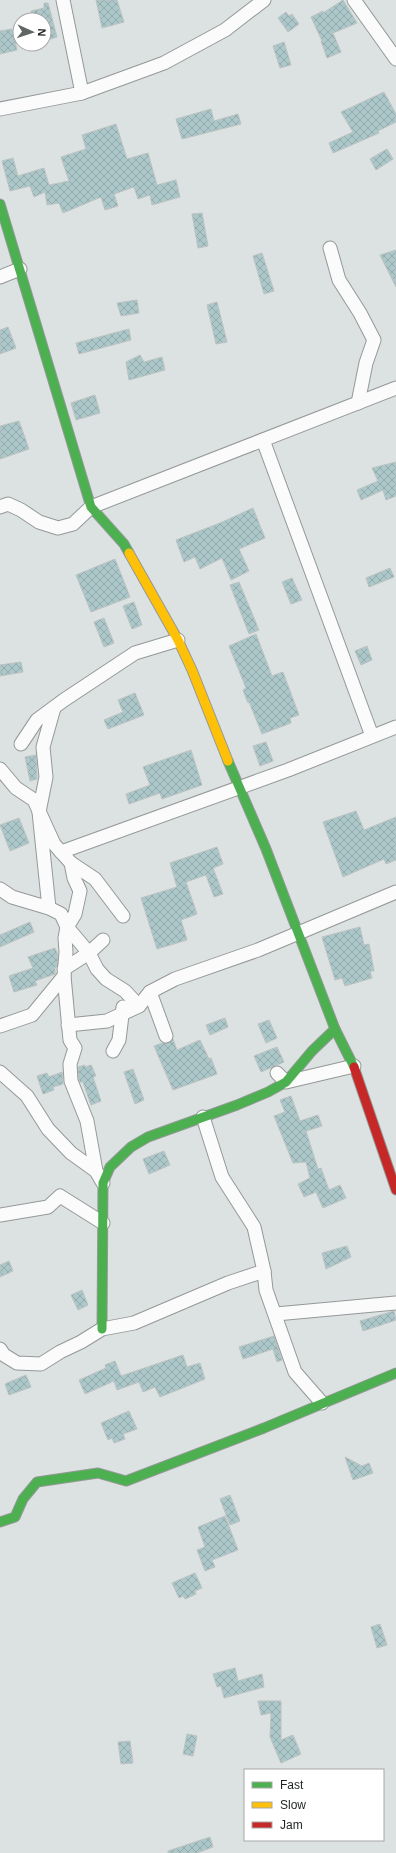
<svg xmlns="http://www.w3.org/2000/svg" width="396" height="1853" font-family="Helvetica,sans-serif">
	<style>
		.building { fill: url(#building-cross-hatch); stroke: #bcc2c2 }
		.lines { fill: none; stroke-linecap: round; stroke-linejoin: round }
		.street-casing { stroke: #949998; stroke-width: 15 }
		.fast-casing { stroke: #949998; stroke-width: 11 }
		.slow-casing { stroke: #949998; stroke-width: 11 }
		.jam-casing { stroke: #949998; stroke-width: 11 }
		.street { stroke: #fafbfa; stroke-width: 13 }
		.fast { stroke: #4caf50; stroke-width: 9 }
		.slow { stroke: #ffc107; stroke-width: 9 }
		.jam { stroke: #c62828; stroke-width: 9 }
	</style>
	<defs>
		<pattern id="building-cross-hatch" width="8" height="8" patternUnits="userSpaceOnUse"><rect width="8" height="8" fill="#acc7c9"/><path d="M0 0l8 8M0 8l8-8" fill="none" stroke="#94abac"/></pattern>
	</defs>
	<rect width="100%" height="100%" fill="#dce2e1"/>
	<!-- building -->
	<g class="building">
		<polygon points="96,0 117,0 124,22 102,28"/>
		<polygon points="343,0 357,23 333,33 341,52 327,58 321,41 322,41 311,17 323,11 323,13"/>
		<polygon points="44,3 48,3 57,37 44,41 44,20 34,20 31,11 44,8"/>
		<polygon points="286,12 289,16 292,14 299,24 288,32 278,18"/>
		<polygon points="12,29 17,50 0,54 0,31"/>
		<polygon points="284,42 291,65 280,68 273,46"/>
		<polygon points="384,92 396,114 396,122 378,131 379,133 333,153 329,143 353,132 341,112"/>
		<polygon points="211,109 214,121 238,114 241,124 182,139 176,119"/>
		<polygon points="116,124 127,159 148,153 157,185 176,180 180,197 152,205 150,195 138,199 134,187 114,194 118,206 105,210 101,197 63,213 59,203 47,205 45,192 34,197 30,186 10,191 2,161 13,158 18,176 44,168 49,185 69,181 61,157 86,149 82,135"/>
		<polygon points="387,149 393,159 376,170 370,159"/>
		<polygon points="202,213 208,246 198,248 192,214"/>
		<polygon points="396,250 396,287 380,255"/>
		<polygon points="262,253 274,291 264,294 253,256"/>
		<polygon points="137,300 139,313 121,316 117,303"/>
		<polygon points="217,302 227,342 216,344 207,305"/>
		<polygon points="8,327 16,348 0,354 0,330"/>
		<polygon points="129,329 131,340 79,354 76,343"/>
		<polygon points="140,355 144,362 162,357 165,370 129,380 126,362"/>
		<polygon points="95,395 100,413 76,420 71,403"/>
		<polygon points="19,421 29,449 0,459 0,426"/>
		<polygon points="396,462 396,496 386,500 383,490 361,500 357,490 378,481 372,468"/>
		<polygon points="253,508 265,538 239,549 249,571 231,580 222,558 200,569 195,557 184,562 176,540 220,523"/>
		<polygon points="115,559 130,597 91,612 76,575"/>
		<polygon points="390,568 394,577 369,587 366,578"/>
		<polygon points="292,578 302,600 291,604 282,582"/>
		<polygon points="239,582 259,630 249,634 230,585"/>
		<polygon points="134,602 142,625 132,629 123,606"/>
		<polygon points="104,618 114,643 104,647 94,622"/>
		<polygon points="256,634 272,676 283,672 299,715 290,718 291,723 262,734 249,702 248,703 243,690 246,688 229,646"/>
		<polygon points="367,646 372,660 361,665 355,651"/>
		<polygon points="21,662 23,672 0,676 0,665"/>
		<polygon points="135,693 144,715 108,729 104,720 123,712 118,700"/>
		<polygon points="266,742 273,761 260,766 253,746"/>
		<polygon points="191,750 202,785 162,799 160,793 129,804 126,794 150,785 143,767"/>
		<polygon points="36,755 37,779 30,781 25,757"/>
		<polygon points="356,811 364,830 396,817 396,860 386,864 384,859 343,877 323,822"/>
		<polygon points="19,818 29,843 10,851 0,825"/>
		<polygon points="217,847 223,864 213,868 223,894 214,897 206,875 186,882 197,914 181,920 187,940 157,949 141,898 177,887 170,863"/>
		<polygon points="30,922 34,932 0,947 0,935"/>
		<polygon points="360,927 364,945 369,944 374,971 370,971 372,978 345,986 342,978 335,980 322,937"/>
		<polygon points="55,948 58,955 57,966 55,968 55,974 35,981 37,985 14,992 9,976 33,968 28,957"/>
		<polygon points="225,1018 228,1027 210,1035 206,1025"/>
		<polygon points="269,1020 277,1038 266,1043 258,1024"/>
		<polygon points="173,1039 177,1050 200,1040 209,1059 211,1058 217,1074 173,1090 154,1046 162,1043 169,1043"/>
		<polygon points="277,1047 284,1062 261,1072 254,1056"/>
		<polygon points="85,1065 85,1067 91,1065 96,1076 93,1077 101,1101 91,1105 83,1082 80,1082 79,1079 78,1067"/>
		<polygon points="133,1069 144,1100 135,1104 124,1072"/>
		<polygon points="62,1072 63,1084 53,1087 54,1090 43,1094 37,1076 47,1073 49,1077"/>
		<polygon points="291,1096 300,1121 318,1115 322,1126 306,1131 318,1169 321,1168 329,1190 340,1185 346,1198 323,1208 316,1192 304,1197 298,1184 310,1178 306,1162 293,1163 274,1116 285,1112 280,1100"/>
		<polygon points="164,1151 170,1165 149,1174 143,1159"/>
		<polygon points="347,1246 351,1257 326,1269 322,1253"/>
		<polygon points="9,1261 13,1271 0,1277 0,1265"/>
		<polygon points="82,1290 88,1305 78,1310 71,1295"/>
		<polygon points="394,1311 396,1320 363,1331 360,1321"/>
		<polygon points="274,1336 282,1360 277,1362 273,1349 243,1359 239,1347"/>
		<polygon points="183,1355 187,1367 200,1363 205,1379 160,1397 155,1387 143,1392 139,1382 117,1390 114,1381 85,1394 79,1380 106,1368 105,1365 115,1361 121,1376"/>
		<polygon points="26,1375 31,1387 9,1395 5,1384"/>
		<polygon points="129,1411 137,1429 123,1434 125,1439 114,1443 112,1438 108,1440 101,1423"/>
		<polygon points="345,1457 362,1466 369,1463 373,1473 353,1480"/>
		<polygon points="230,1495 240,1521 230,1525 220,1499"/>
		<polygon points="225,1516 238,1550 212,1560 215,1567 205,1571 197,1550 205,1547 198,1527"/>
		<polygon points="195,1573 202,1588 195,1591 196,1594 185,1599 183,1596 179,1598 172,1583"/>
		<polygon points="380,1624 387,1645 377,1648 371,1627"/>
		<polygon points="235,1668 238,1681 262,1674 264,1687 224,1698 221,1686 217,1687 213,1674"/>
		<polygon points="258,1701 281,1701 281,1740 293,1735 301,1754 281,1763 270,1737 271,1713 261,1715"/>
		<polygon points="187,1734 197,1736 193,1756 183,1754"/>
		<polygon points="130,1741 133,1763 121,1764 118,1742"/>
		<polygon points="210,1837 213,1847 197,1853 168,1853 168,1851"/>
	</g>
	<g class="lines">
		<!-- street casing -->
		<g class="street-casing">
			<g id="street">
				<polyline points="63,0 82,93"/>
				<polyline points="354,0 396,59"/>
				<polyline points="0,109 82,93 164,63 225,30 264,0"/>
				<polyline points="330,248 339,280 360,313 374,340 366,363 358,403"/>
				<polyline points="0,277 20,269"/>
				<polyline points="263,440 372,736"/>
				<polyline points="0,507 8,504 21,510 39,522 58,528 73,524 91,507 396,388"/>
				<polyline points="21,744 37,720 64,700 135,653 178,640"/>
				<polyline points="0,769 16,788 34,800 54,844 71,863 95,879 123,916"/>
				<polyline points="61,852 288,770 396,727"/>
				<polyline points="71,863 74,878 80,891 75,914 67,927 65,938 66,952 64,976 70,1040 75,1048 70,1064 71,1081 87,1121 96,1171 103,1183"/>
				<polyline points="0,889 12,897 49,908 61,914 67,927 89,953 97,969 106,979 125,991 139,1006"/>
				<polyline points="49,908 39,812 46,777 43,747 54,708"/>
				<polyline points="64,969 89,953 103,940"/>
				<polyline points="150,992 166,1036"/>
				<polyline points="68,1025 107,1021 139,1006 150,992 175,979 258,950 396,892"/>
				<polyline points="0,1026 32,1015 64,976"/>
				<polyline points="113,1051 119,1040 123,1007"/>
				<polyline points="0,1072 27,1096 48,1129 71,1153 96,1171"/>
				<polyline points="277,1073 286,1082 354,1066"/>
				<polyline points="203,1117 222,1177 254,1227 264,1271 266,1290 295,1372 322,1403"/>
				<polyline points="0,1215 48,1207 60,1196 103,1223"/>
				<polyline points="276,1314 396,1303"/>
				<polyline points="0,1349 4,1355 17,1363 41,1364 60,1352 81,1342 102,1329 134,1323 228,1283 264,1271"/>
			</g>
		</g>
		<!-- fast casing -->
		<g class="fast-casing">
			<g id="fast">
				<polyline points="0,204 91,507 124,544 129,553"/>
				<polyline points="228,761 266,849 335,1029 354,1067"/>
				<polyline points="102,1329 103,1183 110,1167 131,1147 148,1137 237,1105 268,1092 286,1082 312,1051 335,1029"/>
				<polyline points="0,1522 15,1517 23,1499 37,1482 98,1473 126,1481 264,1428 396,1373"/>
			</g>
		</g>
		<!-- slow casing -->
		<g class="slow-casing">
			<polyline id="slow" points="129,553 178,640 192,670 228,761"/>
		</g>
		<!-- jam casing -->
		<g class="jam-casing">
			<polyline id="jam" points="354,1067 396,1190"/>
		</g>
		<!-- street -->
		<use href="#street" class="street"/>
		<!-- fast -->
		<use href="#fast" class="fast"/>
		<!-- slow -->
		<use href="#slow" class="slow"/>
		<!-- jam -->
		<use href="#jam" class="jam"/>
	</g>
	<!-- legend -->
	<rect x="244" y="1769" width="140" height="72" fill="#ffffff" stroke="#a5a7a6"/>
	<rect x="252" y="1782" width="20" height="6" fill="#4caf50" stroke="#a5a7a6"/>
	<text x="280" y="1789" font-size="12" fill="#1d2321">Fast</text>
	<rect x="252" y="1802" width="20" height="6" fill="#ffc107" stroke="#a5a7a6"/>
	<text x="280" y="1809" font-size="12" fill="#1d2321">Slow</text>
	<rect x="252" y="1822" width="20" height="6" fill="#c62828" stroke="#a5a7a6"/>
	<text x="280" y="1829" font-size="12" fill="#1d2321">Jam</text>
	<!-- north arrow -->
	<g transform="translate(32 32) rotate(93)"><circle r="19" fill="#ffffff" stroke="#a5a7a6"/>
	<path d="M0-3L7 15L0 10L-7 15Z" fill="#606664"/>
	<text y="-6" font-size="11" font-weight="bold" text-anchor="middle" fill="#1d2321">N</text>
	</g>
</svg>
